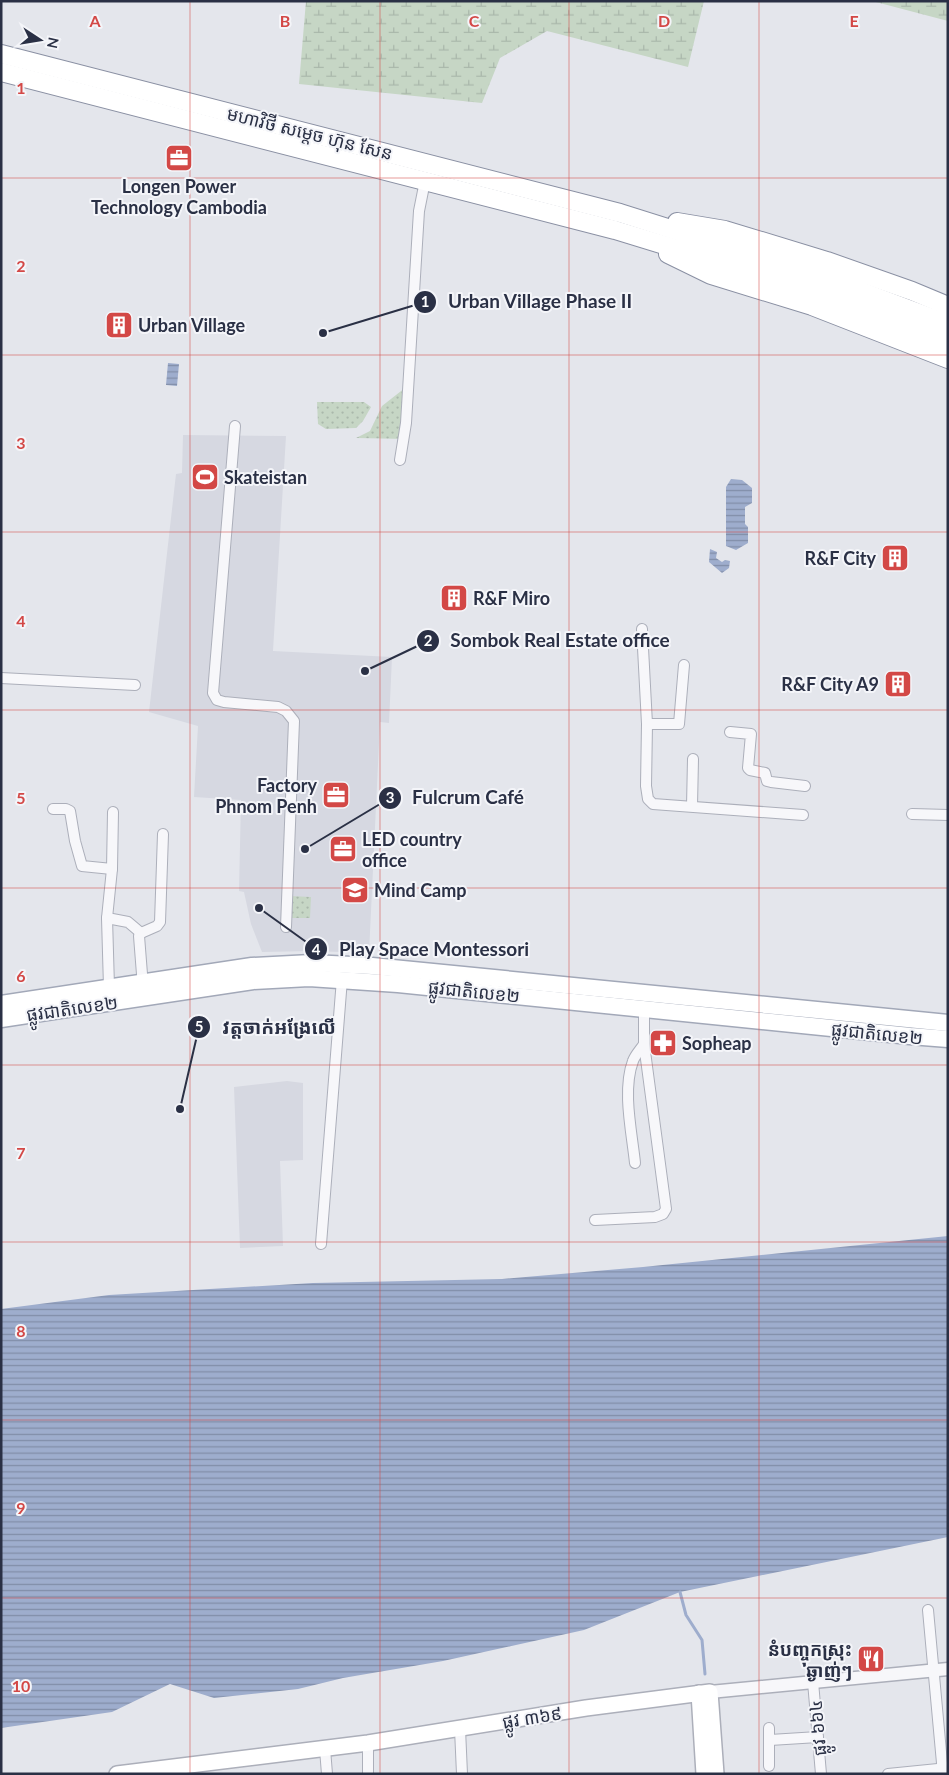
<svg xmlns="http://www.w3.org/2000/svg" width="949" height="1775" font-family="Lato,'Noto Sans Khmer',sans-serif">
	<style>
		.built { fill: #d6d8e1 }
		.grass { fill: url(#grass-dots) }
		.wetland { fill: url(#wetland-marsh) }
		.water { fill: url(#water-rules) }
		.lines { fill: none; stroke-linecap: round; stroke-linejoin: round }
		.stream { stroke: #9eadcd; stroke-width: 3 }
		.minor-casing { stroke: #acafba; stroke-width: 12 }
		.tertiary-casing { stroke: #acafba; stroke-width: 15 }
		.secondary-casing { stroke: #acafba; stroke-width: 18 }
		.primary-casing { stroke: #a2a8b8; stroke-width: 19 }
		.trunk-casing { stroke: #8a90a3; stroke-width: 20 }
		.minor { stroke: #f7f7fa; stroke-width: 10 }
		.tertiary { stroke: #f7f7fa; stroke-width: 12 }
		.secondary { stroke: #fff; stroke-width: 15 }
		.primary { stroke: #fff; stroke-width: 16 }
		.trunk { stroke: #fff; stroke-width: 18 }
		.grid { fill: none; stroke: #d34846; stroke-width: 1; stroke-opacity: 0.55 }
		.labels { text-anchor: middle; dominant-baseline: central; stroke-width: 4; stroke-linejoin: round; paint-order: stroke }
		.street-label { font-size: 18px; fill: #2a3045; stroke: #f4f5f9 }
		.poi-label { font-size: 18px; font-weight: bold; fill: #2a3045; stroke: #f4f5f9; text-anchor: start }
		.grid-label { font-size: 16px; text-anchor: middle; font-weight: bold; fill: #d34846; stroke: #f4f5f9; stroke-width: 4; stroke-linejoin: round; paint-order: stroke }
		.leader { fill: none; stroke: #2a3045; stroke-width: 2 }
		.callout-dot { fill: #2a3045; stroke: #f4f5f9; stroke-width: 2 }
		.mark-label { font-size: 15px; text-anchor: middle; font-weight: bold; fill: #fff }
		.callout-label { font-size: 19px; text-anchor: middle; font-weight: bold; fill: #2a3045; stroke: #f4f5f9; stroke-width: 4; stroke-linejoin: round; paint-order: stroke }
	</style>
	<defs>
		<pattern id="grass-dots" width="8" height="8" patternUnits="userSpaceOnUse" patternTransform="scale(1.25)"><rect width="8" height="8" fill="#c6d6c5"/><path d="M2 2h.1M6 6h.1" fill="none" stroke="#aab8ab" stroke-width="1.8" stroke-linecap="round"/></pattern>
		<pattern id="wetland-marsh" width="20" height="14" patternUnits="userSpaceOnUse" patternTransform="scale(1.25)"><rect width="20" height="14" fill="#c6d6c5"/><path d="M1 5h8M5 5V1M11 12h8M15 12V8" fill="none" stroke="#aab8ab"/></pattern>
		<pattern id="water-rules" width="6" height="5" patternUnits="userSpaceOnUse" patternTransform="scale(1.25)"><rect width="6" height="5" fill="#9eadcd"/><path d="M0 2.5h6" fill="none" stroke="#818da8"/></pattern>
	</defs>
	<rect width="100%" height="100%" fill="#e4e6ec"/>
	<!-- built -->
	<g class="built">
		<polygon points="183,435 286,436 273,651 392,657 389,723 380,722 369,953 312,951 262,952 251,924 244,892 239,891 241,800 194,797 198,726 149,712 176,474 182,473"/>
		<polygon points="287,1081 303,1083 303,1160 280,1161 283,1246 240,1248 234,1087"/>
	</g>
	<!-- grass -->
	<g class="grass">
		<polygon points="410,384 407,439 356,438 370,431 382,406"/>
		<polygon points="317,402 364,402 371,407 363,421 356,428 326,429 318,424"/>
		<polygon points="290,896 311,897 310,918 292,918 289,908"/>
	</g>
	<!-- wetland -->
	<g class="wetland">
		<polygon points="306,1 704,1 688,67 547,31 500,58 482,103 299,84"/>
		<polygon points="872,1 948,1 948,21"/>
	</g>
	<!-- water -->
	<g class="water">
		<polygon points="168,363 179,364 177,386 166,385"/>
		<polygon points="731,479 742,480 752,488 752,503 745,507 745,524 748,527 748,543 736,550 726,546 726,487"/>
		<polygon points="710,549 717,552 716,558 722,562 725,560 730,561 729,568 722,573 709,562"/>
		<polygon points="948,1236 948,1537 680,1592 584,1630 443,1661 343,1678 298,1689 214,1698 170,1684 112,1712 1,1728 1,1309 109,1295 313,1283 502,1279 643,1267"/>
	</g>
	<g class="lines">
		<!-- stream -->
		<polyline class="stream" points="680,1592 686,1615 702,1640 705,1674"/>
		<!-- minor casing -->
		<g class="minor-casing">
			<g id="minor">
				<polyline points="235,426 213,693 217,700 224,702 278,707 286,711 294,721 286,927"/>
				<polyline points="400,460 406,423 419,211 425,181"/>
				<polyline points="642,629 647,724 646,786 648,799 653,804 803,815"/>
				<polyline points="1,678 135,685"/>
				<polyline points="647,724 679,724 684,665"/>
				<polyline points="730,732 751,734 748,768 750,770 765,773 767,781 771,782 805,786"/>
				<polyline points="692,806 693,759"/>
				<polyline points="53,809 66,809 70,811 75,841 82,866 112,869"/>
				<polyline points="912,814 948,815"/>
				<polyline points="107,918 128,922 141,933"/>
				<polyline points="109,987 107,918 112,869 113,812"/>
				<polyline points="143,987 139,936 141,933 157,926 160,922 163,834"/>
				<path d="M635,1163C632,1133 622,1090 633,1061C635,1055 641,1049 644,1044"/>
				<polyline points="595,1220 655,1217 663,1214 666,1209 644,1044 644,1009"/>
				<polyline points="321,1244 342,979"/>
				<polyline points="928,1610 943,1774"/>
				<polyline points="813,1682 821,1774"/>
				<polyline points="769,1728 769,1766"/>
				<polyline points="460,1729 462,1774"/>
				<polyline points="770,1740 818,1737"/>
				<polyline points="368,1743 368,1774"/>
				<polyline points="325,1749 327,1774"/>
				<polyline points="888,1774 948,1768"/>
			</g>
		</g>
		<!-- tertiary casing -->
		<g class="tertiary-casing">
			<polyline id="tertiary" points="710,1692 948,1669"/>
		</g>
		<!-- secondary casing -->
		<g class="secondary-casing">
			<g id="secondary">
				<polyline points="699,1693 704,1774"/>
				<polyline points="117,1774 368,1743 586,1708 710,1692 716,1774"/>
			</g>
		</g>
		<!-- primary casing -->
		<g class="primary-casing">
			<g id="primary">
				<polyline points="1,1004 252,966 311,963 372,966 948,1023"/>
				<polyline points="1,1019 253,981 309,978 398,984 910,1036 948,1039"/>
			</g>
		</g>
		<!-- trunk casing -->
		<g class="trunk-casing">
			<g id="trunk">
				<polyline points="1,54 620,213 823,277 948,324"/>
				<polyline points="1,72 615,230 815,291 948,341"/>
				<polyline points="677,222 725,230 827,261 912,291 948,306"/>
				<polyline points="668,254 711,275 812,306 948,359"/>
			</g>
		</g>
		<!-- minor -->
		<use href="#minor" class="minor"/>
		<!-- tertiary -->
		<use href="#tertiary" class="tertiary"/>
		<!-- secondary -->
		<use href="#secondary" class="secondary"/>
		<!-- primary -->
		<use href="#primary" class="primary"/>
		<!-- trunk -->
		<use href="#trunk" class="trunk"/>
	</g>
	<!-- grid -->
	<path class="grid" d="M190,1V1774M380,1V1774M569,1V1774M759,1V1774M1,178H948M1,355H948M1,532H948M1,710H948M1,888H948M1,1065H948M1,1242H948M1,1420H948M1,1598H948"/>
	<!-- icons -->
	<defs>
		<g id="office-square" transform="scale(1.4375)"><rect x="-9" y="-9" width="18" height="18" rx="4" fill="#d34846" stroke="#f4f5f9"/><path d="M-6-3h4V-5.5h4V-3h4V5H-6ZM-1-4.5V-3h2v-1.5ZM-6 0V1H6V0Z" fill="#fff"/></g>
		<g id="building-square" transform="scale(1.4375)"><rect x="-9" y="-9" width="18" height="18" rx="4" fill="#d34846" stroke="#f4f5f9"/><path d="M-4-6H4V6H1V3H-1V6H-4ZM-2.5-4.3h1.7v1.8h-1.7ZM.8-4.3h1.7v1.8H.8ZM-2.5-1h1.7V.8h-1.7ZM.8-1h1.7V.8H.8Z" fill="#fff"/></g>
		<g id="stadium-square" transform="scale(1.4375)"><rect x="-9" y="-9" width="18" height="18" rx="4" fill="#d34846" stroke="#f4f5f9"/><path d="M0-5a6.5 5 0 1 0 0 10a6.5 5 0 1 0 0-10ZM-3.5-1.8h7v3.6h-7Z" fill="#fff"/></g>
		<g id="university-square" transform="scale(1.4375)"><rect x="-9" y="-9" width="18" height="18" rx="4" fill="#d34846" stroke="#f4f5f9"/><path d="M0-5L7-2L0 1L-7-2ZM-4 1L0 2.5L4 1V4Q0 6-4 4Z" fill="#fff"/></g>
		<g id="pharmacy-square" transform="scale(1.4375)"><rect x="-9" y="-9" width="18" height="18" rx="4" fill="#d34846" stroke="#f4f5f9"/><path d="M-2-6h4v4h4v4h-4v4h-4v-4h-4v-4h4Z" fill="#fff"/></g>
		<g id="restaurant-square" transform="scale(1.4375)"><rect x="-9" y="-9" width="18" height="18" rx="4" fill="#d34846" stroke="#f4f5f9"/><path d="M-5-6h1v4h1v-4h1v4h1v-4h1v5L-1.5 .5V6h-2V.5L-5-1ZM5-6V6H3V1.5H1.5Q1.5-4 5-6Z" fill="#fff"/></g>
	</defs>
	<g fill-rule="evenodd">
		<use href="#office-square" x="179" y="158"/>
		<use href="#building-square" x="119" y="325"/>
		<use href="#stadium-square" x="205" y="477"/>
		<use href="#building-square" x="895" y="558"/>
		<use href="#building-square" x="454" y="598"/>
		<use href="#building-square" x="898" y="684"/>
		<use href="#office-square" x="336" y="795"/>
		<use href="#office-square" x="343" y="849"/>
		<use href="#university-square" x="355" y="890"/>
		<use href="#pharmacy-square" x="663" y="1043"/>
		<use href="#restaurant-square" x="871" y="1659"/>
	</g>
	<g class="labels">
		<!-- street labels -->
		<g class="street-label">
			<text transform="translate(310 133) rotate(14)">មហាវិថី សម្តេច ហ៊ុន សែន</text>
			<text transform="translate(474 991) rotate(6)">ផ្លូវជាតិលេខ២</text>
			<text transform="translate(72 1008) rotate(-8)">ផ្លូវជាតិលេខ២</text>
			<text transform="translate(877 1033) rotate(6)">ផ្លូវជាតិលេខ២</text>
			<text transform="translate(532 1717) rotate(-9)">ផ្លូវ ៣៦៩</text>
			<text transform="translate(817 1728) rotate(-95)">ផ្លូវ ៦៦៤</text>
		</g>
		<!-- poi labels -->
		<g class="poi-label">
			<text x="179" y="186" text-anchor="middle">Longen Power<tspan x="179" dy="21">Technology Cambodia</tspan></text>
			<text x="138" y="325">Urban Village</text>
			<text x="224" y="477">Skateistan</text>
			<text x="876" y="558" text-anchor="end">R&amp;F City</text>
			<text x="473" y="598">R&amp;F Miro</text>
			<text x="879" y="684" text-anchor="end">R&amp;F City A9</text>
			<text x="317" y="785" text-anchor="end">Factory<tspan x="317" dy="21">Phnom Penh</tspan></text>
			<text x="362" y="839">LED country<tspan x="362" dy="21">office</tspan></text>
			<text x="374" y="890">Mind Camp</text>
			<text x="682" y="1043">Sopheap</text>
			<text x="852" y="1649" text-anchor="end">នំបញ្ចុកស្រុះ<tspan x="852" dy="21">ឆ្ងាញ់ៗ</tspan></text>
		</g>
	</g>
	<g class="grid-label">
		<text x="95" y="27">A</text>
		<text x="285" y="27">B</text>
		<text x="474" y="27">C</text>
		<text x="664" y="27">D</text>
		<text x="854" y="27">E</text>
		<text x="21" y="94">1</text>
		<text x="21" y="272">2</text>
		<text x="21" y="449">3</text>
		<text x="21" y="627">4</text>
		<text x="21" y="804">5</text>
		<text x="21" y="982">6</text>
		<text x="21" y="1159">7</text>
		<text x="21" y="1337">8</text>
		<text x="21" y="1514">9</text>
		<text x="21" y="1692">10</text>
	</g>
	<!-- callouts -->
	<path class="leader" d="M323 333L425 302M365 671L428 641M305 849L390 798M259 908L316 949M180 1109L199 1027"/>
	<g class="callout-dot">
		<circle cx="323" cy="333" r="5"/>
		<circle cx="365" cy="671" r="5"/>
		<circle cx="305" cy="849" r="5"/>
		<circle cx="259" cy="908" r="5"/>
		<circle cx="180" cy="1109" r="5"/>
		<circle cx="425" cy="302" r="12"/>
		<circle cx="428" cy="641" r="12"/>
		<circle cx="390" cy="798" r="12"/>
		<circle cx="316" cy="949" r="12"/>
		<circle cx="199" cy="1027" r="12"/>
	</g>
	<g class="mark-label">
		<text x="425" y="307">1</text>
		<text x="428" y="646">2</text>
		<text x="390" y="803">3</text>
		<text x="316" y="955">4</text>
		<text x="199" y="1032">5</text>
	</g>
	<g class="callout-label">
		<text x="540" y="308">Urban Village Phase II</text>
		<text x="560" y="647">Sombok Real Estate office</text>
		<text x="468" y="804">Fulcrum Café</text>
		<text x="434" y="956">Play Space Montessori</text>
		<text x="279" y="1034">វត្តចាក់អង្រែលើ</text>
	</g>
	<!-- border -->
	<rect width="949" height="1775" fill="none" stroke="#2a3045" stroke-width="5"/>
	<!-- north arrow -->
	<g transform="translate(40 40) rotate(102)" stroke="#f4f5f9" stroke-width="4" paint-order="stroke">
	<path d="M0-4L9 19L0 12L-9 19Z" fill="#2a3045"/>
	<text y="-8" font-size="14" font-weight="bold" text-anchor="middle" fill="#2a3045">N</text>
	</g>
</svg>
